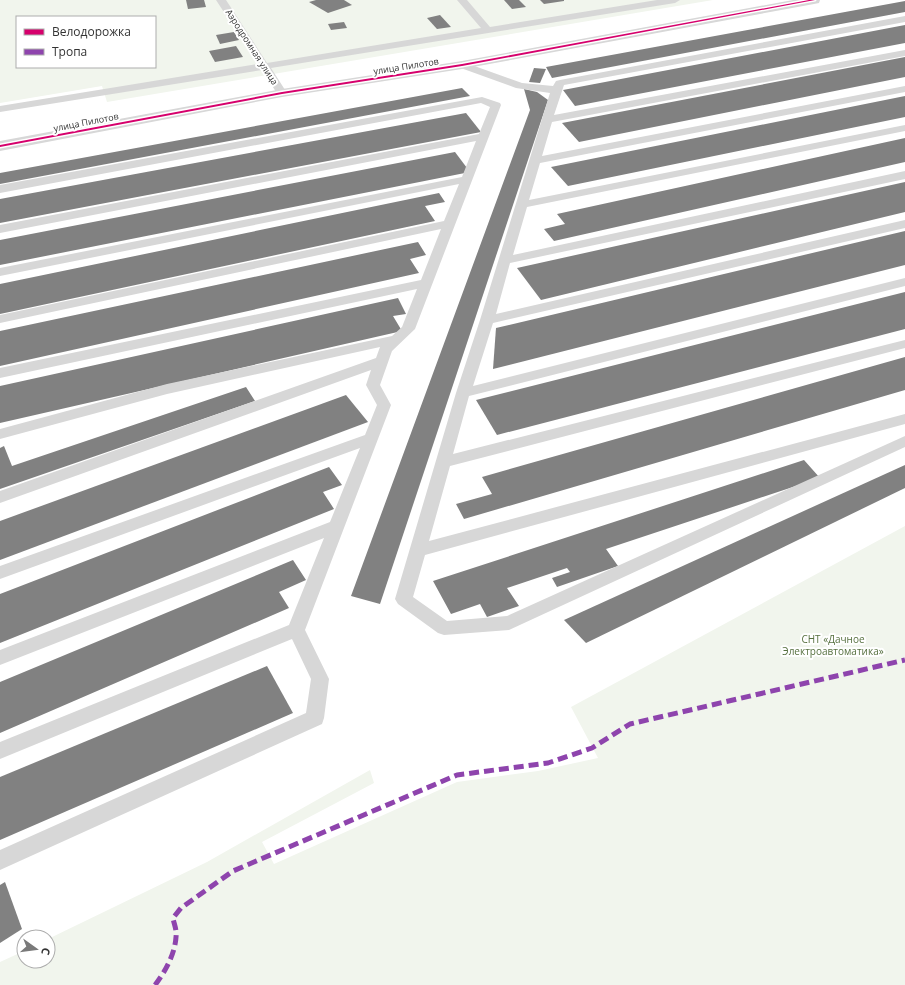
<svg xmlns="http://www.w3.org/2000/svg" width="905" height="985" font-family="'Open Sans',sans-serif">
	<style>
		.green { fill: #f1f5ed; fill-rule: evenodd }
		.building { fill: #818181 }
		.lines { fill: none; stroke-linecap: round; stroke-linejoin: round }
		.service { fill: #d7d7d7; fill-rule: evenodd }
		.tertiary { fill: #d7d7d7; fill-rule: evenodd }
		.quiet { stroke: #8e44ad; stroke-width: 5; stroke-dasharray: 10 5; stroke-linecap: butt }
		.cycleway-casing { stroke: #fff; stroke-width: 3 }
		.cycleway { fill: #d6006c; fill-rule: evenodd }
		.labels { text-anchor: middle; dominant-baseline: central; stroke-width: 4; stroke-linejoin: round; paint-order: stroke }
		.far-street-label { font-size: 9px; fill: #333; stroke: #fff }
		.park-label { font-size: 10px; fill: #56703f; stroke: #fff }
	</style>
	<rect width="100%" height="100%" fill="#fff"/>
	<!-- green -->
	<g class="green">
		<path d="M0,0H713L107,102L102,86L0,103ZM17,17H155V67H17Z"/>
		<polygon points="905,526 905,985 0,985 0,962 24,951 24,961 48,961 48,939 207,862 370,770 374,783 262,842 274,864 457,782 538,771 598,758 571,707"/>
	</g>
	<!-- building -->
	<g class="building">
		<polygon points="186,0 204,0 206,7 188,9"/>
		<polygon points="316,0 344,0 352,5 328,13 309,2"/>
		<polygon points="504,0 519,0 526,7 512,9"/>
		<polygon points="540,0 564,0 564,1 544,4"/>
		<polygon points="905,1 905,12 552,78 546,67"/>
		<polygon points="440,15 451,27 437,29 427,18"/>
		<polygon points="344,22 347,28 331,30 328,24"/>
		<polygon points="905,25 905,43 575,106 563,90"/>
		<polygon points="234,32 239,40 220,44 216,35"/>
		<polygon points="236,46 243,57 215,62 209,51"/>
		<polygon points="905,57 905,77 579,142 562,123"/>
		<polygon points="534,68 546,69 540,83 529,82"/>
		<polygon points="462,88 470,96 0,184 0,173"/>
		<polygon points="524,89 537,92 548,100 380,604 351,596 530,110"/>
		<polygon points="905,96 905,117 568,186 551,167"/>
		<polygon points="466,113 481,132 0,223 0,199"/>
		<polygon points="905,138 905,162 554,241 544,229 565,224 557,214"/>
		<polygon points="455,152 470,172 0,265 0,240"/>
		<polygon points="905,182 905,212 541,300 517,268"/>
		<polygon points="439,193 445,202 425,206 435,221 0,314 0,284"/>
		<polygon points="905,231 905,265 493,369 496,328"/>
		<polygon points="418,242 426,255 410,259 419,273 0,366 0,331"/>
		<polygon points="905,292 905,329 497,435 476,400"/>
		<polygon points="398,298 406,314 393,316 402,331 0,423 0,386"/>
		<polygon points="905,357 905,390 464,519 456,504 492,494 482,477"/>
		<polygon points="246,387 255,401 0,489 0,448 4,446 12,466"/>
		<polygon points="346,395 368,422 0,560 0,521"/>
		<polygon points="804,460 820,478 606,549 618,566 557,587 552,578 570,572 567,568 507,588 519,606 487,617 480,604 451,614 433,581"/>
		<polygon points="905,465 905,488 586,643 564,620"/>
		<polygon points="329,467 342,485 323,492 334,509 0,643 0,594"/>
		<polygon points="293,560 306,580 279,592 289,608 0,733 0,682"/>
		<polygon points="267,666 293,713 0,840 0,777"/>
		<polygon points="5,882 22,929 0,943 0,885"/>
	</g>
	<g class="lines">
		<!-- service -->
		<g class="service">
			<polygon points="216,0 226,0 267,63 481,28 457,0 467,0 490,27 657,0 680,0 675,3 271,68 287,93 282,96 278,95 262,70 0,112 0,106 258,64"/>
			<polygon points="905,16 905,22 564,85 554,115 905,50 905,56 552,122 542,156 905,86 905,92 540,163 529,200 905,125 905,131 527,207 513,255 905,171 905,179 510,263 496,314 905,220 905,228 493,323 473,386 905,278 905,286 469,396 453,454 905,340 905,348 450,466 429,541 905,414 905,424 425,555 413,597 447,621 507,616 905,436 905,447 509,630 444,635 438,633 398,604 395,599 456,393 480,320 550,93 516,88 458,67 457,65 458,63 466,63 522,83 553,86 556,81 560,80"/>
			<polygon points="482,97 500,103 501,105 415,329 392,351 380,385 391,405 305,630 329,679 324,718 322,724 0,870 0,850 306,713 311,679 292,639 0,759 0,742 289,625 324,538 0,665 0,650 330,522 360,448 0,579 0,566 365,435 377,405 366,385 371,370 0,503 0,491 376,358 380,347 167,394 0,439 0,429 167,384 392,336 402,327 417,289 0,378 0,368 421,280 441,229 0,323 0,315 444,221 459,184 0,276 0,268 462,177 476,141 0,233 0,225 479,134 490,107 481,103 0,193 0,185"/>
		</g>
		<!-- tertiary -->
		<polygon class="tertiary" points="793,0 820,0 819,3 814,4 462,69 282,97 0,151 0,141 282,89 462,61"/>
		<!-- quiet -->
		<path class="quiet" d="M155,985C165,972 175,954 176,937C177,930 174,924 173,918L181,908L233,871L457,775L548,763L592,748L630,724L905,660"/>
		<!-- cycleway casing -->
		<g class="cycleway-casing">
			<polygon id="cycleway" points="809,0 815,0 462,66 282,94 0,147 0,145 282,92 462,64"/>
		</g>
		<!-- cycleway -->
		<use href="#cycleway" class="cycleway"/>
	</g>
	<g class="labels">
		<!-- far-street labels -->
		<g class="far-street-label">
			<text transform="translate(252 47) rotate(57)">Аэродромная улица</text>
			<text transform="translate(406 66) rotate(-9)">улица Пилотов</text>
			<text transform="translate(86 122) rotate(-11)">улица Пилотов</text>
		</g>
		<!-- park labels -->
		<g class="park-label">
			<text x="833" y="639">СНТ «Дачное<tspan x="833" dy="12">Электроавтоматика»</tspan></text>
		</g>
	</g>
	<!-- legend -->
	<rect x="16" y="16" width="140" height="52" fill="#ffffff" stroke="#adadad"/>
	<rect x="24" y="29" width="20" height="6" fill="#d6006c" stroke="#adadad"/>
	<text x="52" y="36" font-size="12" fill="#333333">Велодорожка</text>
	<rect x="24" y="49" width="20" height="6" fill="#8e44ad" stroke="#adadad"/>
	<text x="52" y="56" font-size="12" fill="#333333">Тропа</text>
	<!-- north arrow -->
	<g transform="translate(36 949) rotate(104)"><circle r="19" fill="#ffffff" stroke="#adadad"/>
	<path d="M0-3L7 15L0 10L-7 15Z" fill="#7a7a7a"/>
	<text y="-6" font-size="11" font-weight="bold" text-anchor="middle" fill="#333333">С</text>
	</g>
</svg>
